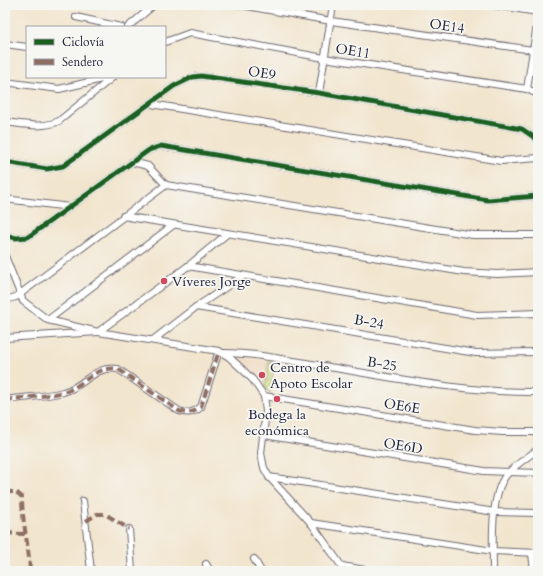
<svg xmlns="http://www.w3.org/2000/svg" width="543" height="576" font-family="Cardo,serif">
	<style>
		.built { fill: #efd6bb }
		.green { fill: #c6d476; stroke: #747b58 }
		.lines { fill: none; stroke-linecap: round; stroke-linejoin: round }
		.minor-casing { stroke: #6b666e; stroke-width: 8 }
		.minor { stroke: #fff; stroke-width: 6 }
		.quiet { stroke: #8d6e63; stroke-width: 4; stroke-dasharray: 8 4; stroke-linecap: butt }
		.cycleway-casing { stroke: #f6f6f2; stroke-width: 8 }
		.cycleway { stroke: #1b5e20; stroke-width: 5 }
		.poi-dot { fill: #d1495b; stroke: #f6f6f2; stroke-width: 1.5 }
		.labels { text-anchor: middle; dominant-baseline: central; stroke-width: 3.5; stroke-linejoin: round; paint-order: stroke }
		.street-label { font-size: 14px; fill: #22223b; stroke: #f6f6f2 }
		.poi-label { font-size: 14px; fill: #22223b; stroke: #f6f6f2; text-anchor: start }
	</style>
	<rect width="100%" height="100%" fill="#f6f6f2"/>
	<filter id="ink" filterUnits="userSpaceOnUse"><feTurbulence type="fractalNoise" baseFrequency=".025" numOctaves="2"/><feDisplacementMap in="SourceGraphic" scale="8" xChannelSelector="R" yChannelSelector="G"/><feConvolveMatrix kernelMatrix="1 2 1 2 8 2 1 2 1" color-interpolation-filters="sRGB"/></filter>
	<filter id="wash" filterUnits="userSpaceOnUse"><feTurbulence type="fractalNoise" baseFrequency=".012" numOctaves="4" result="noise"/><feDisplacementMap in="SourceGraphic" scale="16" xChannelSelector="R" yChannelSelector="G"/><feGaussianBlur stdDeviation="0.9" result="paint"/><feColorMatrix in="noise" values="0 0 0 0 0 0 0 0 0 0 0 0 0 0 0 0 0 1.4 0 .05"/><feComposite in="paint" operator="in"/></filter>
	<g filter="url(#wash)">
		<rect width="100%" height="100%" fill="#f2e5ce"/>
		<!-- built -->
		<polygon class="built" points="237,357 275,362 270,393 236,360"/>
		<!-- green -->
		<polygon class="green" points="269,361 275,362 270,393 265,388"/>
	</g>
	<g filter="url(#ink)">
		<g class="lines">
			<!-- minor casing -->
			<g class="minor-casing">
				<g id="minor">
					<polyline points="241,5 331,21 533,50"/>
					<polyline points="494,5 538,12"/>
					<polyline points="538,5 538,7"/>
					<polyline points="76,17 121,27"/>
					<polyline points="128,27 154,5"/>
					<polyline points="165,42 190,33 324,58 527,89 538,94"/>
					<polyline points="5,44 27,47"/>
					<polyline points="5,82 59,89 102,79 106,79 108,81"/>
					<polyline points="527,89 538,18"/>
					<polyline points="319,93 333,5"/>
					<polyline points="151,104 501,161 538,158"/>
					<path d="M5,122C23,124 42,129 59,121L113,77"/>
					<polyline points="5,162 47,169 63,166 174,86 193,77 201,76 319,93 522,129 538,140"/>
					<polyline points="132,162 148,166 166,185 473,235 538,235"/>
					<polyline points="5,199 70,207"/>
					<polyline points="123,216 464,272 497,274 538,272"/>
					<polyline points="5,235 16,238 28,237 149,150 161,146 488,200 538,196"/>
					<polyline points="5,256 23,301 48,320 98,332 219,351 229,357 242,369 253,380 264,396 266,411 261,453 264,468 269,477 311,523 345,571"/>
					<polyline points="188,266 477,315 538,313"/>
					<polyline points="5,300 16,297 166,185"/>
					<polyline points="196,307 476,353 538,352"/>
					<polyline points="48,320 172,226"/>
					<polyline points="5,338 98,332 188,266 227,234"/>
					<polyline points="153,340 196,307 243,276"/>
					<path d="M223,353C255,353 286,360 317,365C391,377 463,393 538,392"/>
					<polyline points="264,396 475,430 503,432 538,432"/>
					<path d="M5,400C24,397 45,397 63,392C85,387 93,365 118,369L179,411C188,414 193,413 201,407L219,351"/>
					<polyline points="264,435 484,471 538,473"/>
					<polyline points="269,477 495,512 538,513"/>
					<polyline points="83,501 91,571"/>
					<polyline points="311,523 493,551 538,553"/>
					<polyline points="129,529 132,571"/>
					<polyline points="532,554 534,571"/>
					<polyline points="254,559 261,571"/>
					<polyline points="206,564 210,571"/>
					<polyline points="342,566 371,571"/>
					<path d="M493,571C493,545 489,491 509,472C517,464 528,457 538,449"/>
				</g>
			</g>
			<!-- minor -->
			<use href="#minor" class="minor"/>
			<!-- quiet -->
			<g class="quiet">
				<path d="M5,400C24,397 45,397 63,392C85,387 93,365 118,369L179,411C188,414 193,413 201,407L219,351"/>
				<path d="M5,492H16L22,497C22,522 29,546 30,571"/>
				<polyline points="86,521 97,514 105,514 129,529"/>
				<polyline points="5,533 23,534 25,532"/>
			</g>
			<!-- cycleway casing -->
			<g class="cycleway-casing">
				<g id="cycleway">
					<polyline points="5,162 47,169 63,166 174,86 193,77 201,76 319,93 522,129 538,140"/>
					<polyline points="5,235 16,238 28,237 149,150 161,146 488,200 538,196"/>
				</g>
			</g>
			<!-- cycleway -->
			<use href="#cycleway" class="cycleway"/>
		</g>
	</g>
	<!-- markers -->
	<g class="poi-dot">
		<circle cx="164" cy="281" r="4"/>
		<circle cx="262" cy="375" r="4"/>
		<circle cx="277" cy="399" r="4"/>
	</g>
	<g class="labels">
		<!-- street labels -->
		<g class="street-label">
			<text transform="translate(447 26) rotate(8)">OE14</text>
			<text transform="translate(353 51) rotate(9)">OE11</text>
			<text transform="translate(262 73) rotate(8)">OE9</text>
			<text transform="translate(369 322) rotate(10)">B-24</text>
			<text transform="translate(382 364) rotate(9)">B-25</text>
			<text transform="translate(402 406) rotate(9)">OE6E</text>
			<text transform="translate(403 446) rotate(9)">OE6D</text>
		</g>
		<!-- poi labels -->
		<g class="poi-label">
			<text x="172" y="281">Víveres Jorge</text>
			<text x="270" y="367">Centro de<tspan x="270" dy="16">Apoto Escolar</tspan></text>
			<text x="277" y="414" text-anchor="middle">Bodega la<tspan x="277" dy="16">económica</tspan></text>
		</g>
	</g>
	<!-- margin -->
	<rect width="543" height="576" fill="none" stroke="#f6f6f2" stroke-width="20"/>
	<!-- legend -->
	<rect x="26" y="26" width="140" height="52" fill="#f6f6f2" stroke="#a1a1a9"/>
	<rect x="34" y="39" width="20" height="6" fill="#1b5e20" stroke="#a1a1a9"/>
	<text x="62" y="46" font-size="12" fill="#22223b">Ciclovía</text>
	<rect x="34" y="59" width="20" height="6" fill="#8d6e63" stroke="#a1a1a9"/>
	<text x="62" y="66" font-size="12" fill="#22223b">Sendero</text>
</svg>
